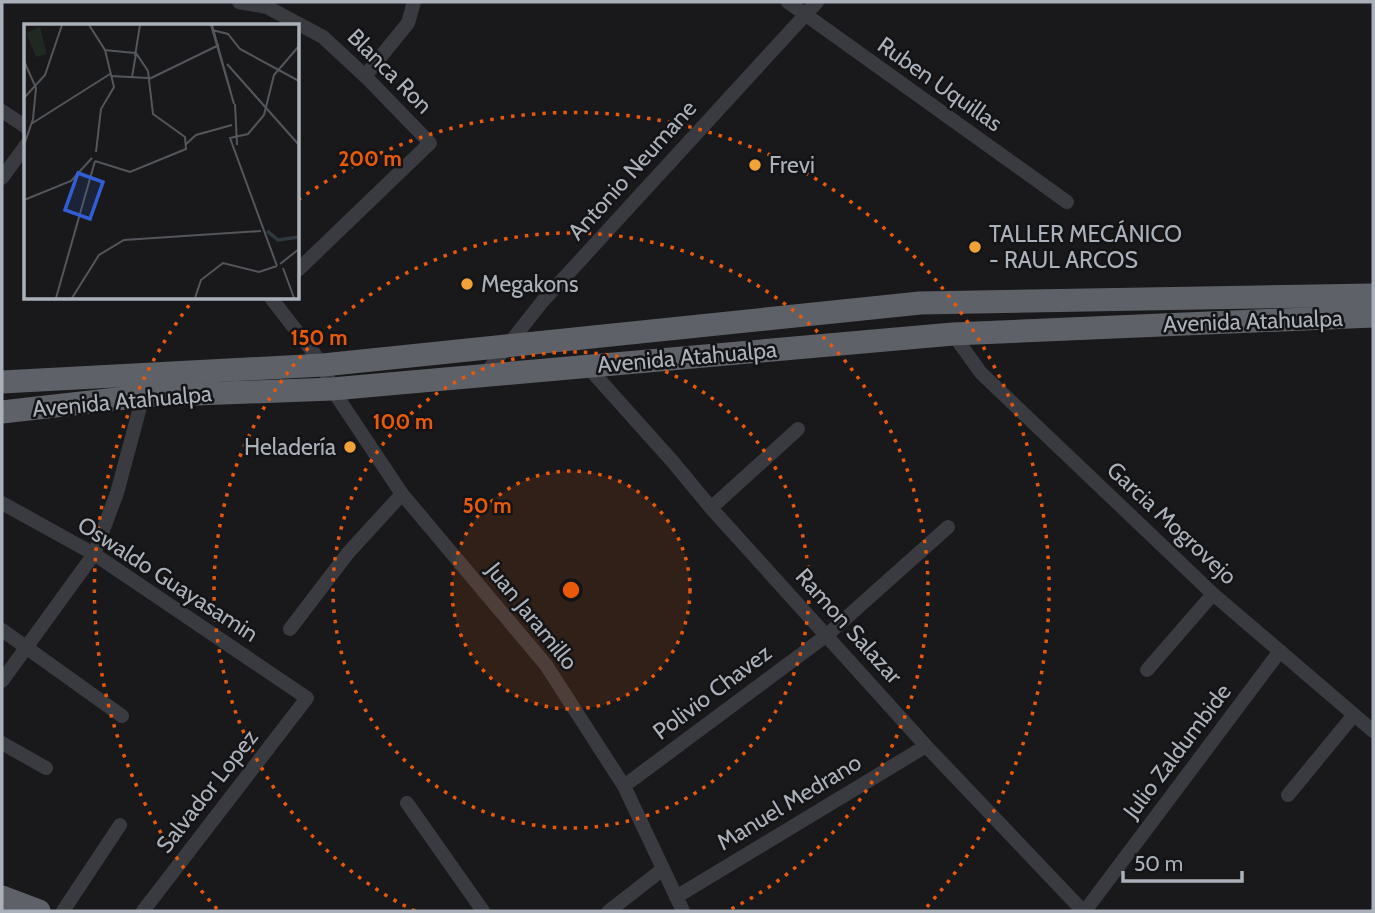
<svg xmlns="http://www.w3.org/2000/svg" width="1375" height="913" font-family="Cabin,sans-serif">
	<style>
		.lines { fill: none; stroke-linecap: round; stroke-linejoin: round }
		.minor { stroke: #3a3b40; stroke-width: 14 }
		.trunk { stroke: #5e6268; stroke-width: 23 }
		.ring { fill: none; stroke: #e8590c; stroke-width: 3.5; stroke-dasharray: 3.5 7 }
		.poi-dot { fill: #f2a239; stroke: #141416; stroke-width: 2.5 }
		.labels { text-anchor: middle; dominant-baseline: central; stroke-width: 5; stroke-linejoin: round; paint-order: stroke }
		.street-label { font-size: 23px; fill: #abb1ba; stroke: #141416 }
		.poi-label { font-size: 23px; fill: #abb1ba; stroke: #141416; text-anchor: start }
		.inset-river { fill: none; stroke: #2e393f; stroke-width: 3.5 }
		.inset-road { fill: none; stroke: #53565b; stroke-width: 2 }
		.view { fill: #325dd4; fill-opacity: 0.15; stroke: #325dd4; stroke-width: 3.5 }
		.inset-edge { fill: none; stroke: #abb1ba; stroke-width: 3.5 }
		.centre { fill: #e8590c; stroke: #141416; stroke-width: 3.5 }
		.ring-label { font-size: 21px; text-anchor: middle; font-weight: bold; fill: #e8590c; stroke: #141416; stroke-width: 5; stroke-linejoin: round; paint-order: stroke }
	</style>
	<rect width="100%" height="100%" fill="#19191b"/>
	<g class="lines">
		<!-- minor -->
		<g class="minor">
			<polyline points="239,2 267,7 323,37 365,76 430,143 298,270"/>
			<polyline points="788,2 1067,202"/>
			<polyline points="365,76 408,23 414,2"/>
			<polyline points="2,111 26,127"/>
			<polyline points="2,178 26,145"/>
			<polyline points="271,298 323,365 332,389 402,494 546,665 624,786 683,911"/>
			<polyline points="953,334 981,373 1213,594 1373,731"/>
			<polyline points="587,366 673,462 711,508 926,746 1083,911"/>
			<polyline points="485,374 542,302 817,2"/>
			<polyline points="2,503 94,554 307,698 143,911"/>
			<polyline points="711,508 798,429"/>
			<polyline points="290,629 348,553 402,494"/>
			<polyline points="2,630 122,716"/>
			<polyline points="1147,670 1213,594"/>
			<polyline points="2,681 94,554 117,493 143,396"/>
			<polyline points="2,743 46,768"/>
			<polyline points="624,786 827,635 948,527"/>
			<polyline points="1288,795 1353,716"/>
			<polyline points="407,803 483,911"/>
			<polyline points="676,897 926,746"/>
			<polyline points="63,911 120,825"/>
			<polyline points="609,911 663,869"/>
			<polyline points="1085,911 1280,651"/>
		</g>
		<!-- trunk -->
		<g class="trunk">
			<polyline points="2,382 323,365 920,303 1373,295"/>
			<polyline points="2,412 143,396 332,389 953,334 1373,316"/>
			<polyline points="2,897 39,911"/>
		</g>
	</g>
	<!-- distance rings -->
	<circle cx="571" cy="590" r="119" fill="#e8590c" fill-opacity=".12"/>
	<g class="ring">
		<circle cx="571" cy="590" r="119"/>
		<circle cx="571" cy="590" r="238"/>
		<path d="M415 911A357 357 0 1 1 727 911"/>
		<path d="M217 909A476 476 0 0 1 193 300M298 200A476 476 0 0 1 925 909"/>
	</g>
	<!-- markers -->
	<g class="poi-dot">
		<circle cx="755" cy="165" r="7"/>
		<circle cx="975" cy="247" r="7"/>
		<circle cx="467" cy="284" r="7"/>
		<circle cx="350" cy="447" r="7"/>
	</g>
	<g class="labels">
		<!-- street labels -->
		<g class="street-label">
			<text transform="translate(390 71) rotate(45)">Blanca Ron</text>
			<text transform="translate(940 84) rotate(35)">Ruben Uquillas</text>
			<text transform="translate(632 170) rotate(-48)">Antonio Neumane</text>
			<text transform="translate(1253 321) rotate(-2)">Avenida Atahualpa</text>
			<text transform="translate(687 357) rotate(-5)">Avenida Atahualpa</text>
			<text transform="translate(122 401) rotate(-5)">Avenida Atahualpa</text>
			<text transform="translate(1172 523) rotate(43)">Garcia Mogrovejo</text>
			<text transform="translate(168 579) rotate(33)">Oswaldo Guayasamin</text>
			<text transform="translate(532 616) rotate(51)">Juan Jaramillo</text>
			<text transform="translate(849 626) rotate(48)">Ramon Salazar</text>
			<text transform="translate(712 692) rotate(-37)">Polivio Chavez</text>
			<text transform="translate(1177 751) rotate(-53)">Julio Zaldumbide</text>
			<text transform="translate(207 791) rotate(-52)">Salvador Lopez</text>
			<text transform="translate(789 802) rotate(-31)">Manuel Medrano</text>
		</g>
		<!-- poi labels -->
		<g class="poi-label">
			<text x="769" y="165">Frevi</text>
			<text x="989" y="234">TALLER MECÁNICO<tspan x="989" dy="26">- RAUL ARCOS</tspan></text>
			<text x="481" y="284">Megakons</text>
			<text x="336" y="447" text-anchor="end">Heladería</text>
		</g>
	</g>
	<!-- overview -->
	<g transform="translate(24 24)">
		<rect width="275" height="275" fill="#19191b"/>
		<path d="M16,3L23,30L12,33L2,9Z" fill="#202921"/>
		<path class="inset-river" d="M243,207L254,216L275,213"/>
		<path class="inset-road" d="M65,1L81,26L90,63L77,85L72,128M187,1L210,80L188,1M188,6L204,10L216,25L275,57M80,26L111,29M111,32L116,1M0,37L12,64L9,95L0,121M203,40L275,121M87,52L124,54M108,53L112,30M125,55L195,21M0,74L21,51L38,1M211,80L213,121M7,100L86,50M161,121L172,111L208,101M71,137L106,148L162,125L161,113L129,90L124,47L112,29M0,176L47,157L68,134M256,240L275,225M253,242L206,114L224,110L240,91L250,51L275,22M259,244L270,274M32,274L71,137M48,274L75,231L100,216L237,207M171,274L177,256L199,239L235,248L253,242"/>
		<path class="view" d="M54,149L79,158L66,195L41,186Z"/>
		<rect width="275" height="275" class="inset-edge"/>
	</g>
	<circle cx="571" cy="590" r="10" class="centre"/>
	<g class="ring-label">
		<text x="370" y="166">200 m</text>
		<text x="319" y="345">150 m</text>
		<text x="403" y="429">100 m</text>
		<text x="487" y="513">50 m</text>
	</g>
	<!-- border -->
	<rect width="1375" height="913" fill="none" stroke="#abb1ba" stroke-width="7"/>
	<!-- scale -->
	<path d="M1123 871v10h119v-10" fill="none" stroke="#abb1ba" stroke-width="3.5"/>
	<text x="1134" y="871" font-size="21" fill="#abb1ba" stroke="#141416" stroke-width="5" paint-order="stroke">50 m</text>
</svg>
